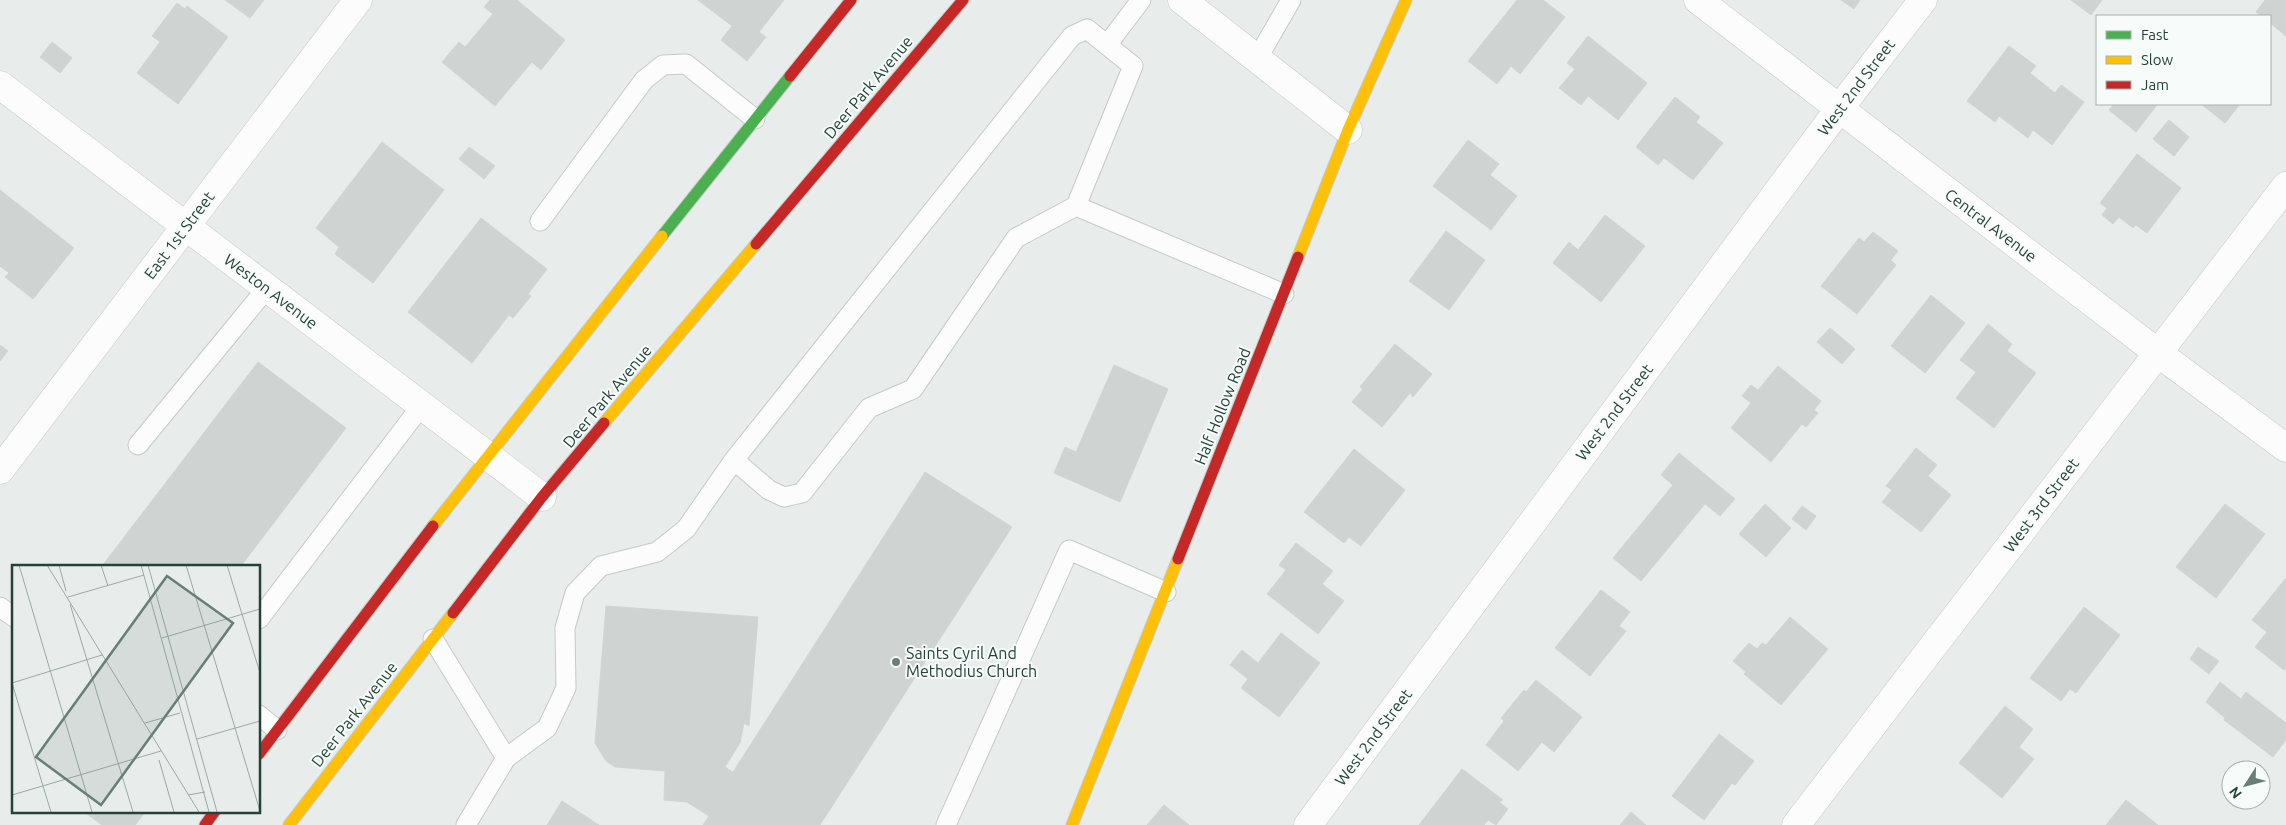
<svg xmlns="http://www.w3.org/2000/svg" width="2286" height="825" font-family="Ubuntu,sans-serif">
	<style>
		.building { fill: #cfd4d2; stroke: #d1d6d4 }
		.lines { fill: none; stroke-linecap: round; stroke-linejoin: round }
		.lane-casing { stroke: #c5cac8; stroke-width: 21 }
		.street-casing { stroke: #c5cac8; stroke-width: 29 }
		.fast-casing { stroke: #c3cbc8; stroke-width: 13 }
		.slow-casing { stroke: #c3cbc8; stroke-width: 13 }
		.jam-casing { stroke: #c3cbc8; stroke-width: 13 }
		.lane { stroke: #fcfcfc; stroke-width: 19 }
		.street { stroke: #fcfcfc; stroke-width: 28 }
		.fast { stroke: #4caf50; stroke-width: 11 }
		.slow { stroke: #ffc107; stroke-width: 11 }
		.jam { stroke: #c62828; stroke-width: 11 }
		.poi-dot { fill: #697e78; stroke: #f7fbf9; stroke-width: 2 }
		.labels { text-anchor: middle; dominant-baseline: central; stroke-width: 4; stroke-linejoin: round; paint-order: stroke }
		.street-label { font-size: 16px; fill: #24423a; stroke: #f7fbf9 }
		.poi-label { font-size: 16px; fill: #24423a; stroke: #f7fbf9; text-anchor: start }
		.inset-road { fill: none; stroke: #9aa9a4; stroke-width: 1 }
		.view { fill: #697e78; fill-opacity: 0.15; stroke: #697e78; stroke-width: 2.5 }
		.inset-edge { fill: none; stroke: #24423a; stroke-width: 2.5 }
	</style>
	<rect width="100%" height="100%" fill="#e8edeb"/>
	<!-- building -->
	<g class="building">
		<polygon points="225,0 264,0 250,18"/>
		<polygon points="490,0 517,0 565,40 541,70 532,62 495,106 442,62 459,42 465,47 493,14 484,7"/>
		<polygon points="698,0 784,0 759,32 766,37 747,61 721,40 732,26"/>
		<polygon points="1517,0 1543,0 1565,17 1520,74 1511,66 1497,84 1468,61"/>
		<polygon points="1841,0 1860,0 1854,9"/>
		<polygon points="2071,0 2102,0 2091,15"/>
		<polygon points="2265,0 2286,0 2286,36 2270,23 2270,16 2261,16 2256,12"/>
		<polygon points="177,3 185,9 187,6 228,37 178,104 137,73 160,42 152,36"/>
		<polygon points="1588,36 1647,83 1618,120 1588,96 1581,105 1559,88 1575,69 1567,63"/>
		<polygon points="52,42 72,58 60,73 40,57"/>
		<polygon points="2009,46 2036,66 2030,73 2055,93 2061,85 2084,102 2052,145 2033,130 2028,138 1999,116 1995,122 1967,101"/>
		<polygon points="1675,97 1700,117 1696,122 1723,143 1693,180 1664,158 1658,165 1636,147"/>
		<polygon points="2114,104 2155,104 2157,105 2136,132 2109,110"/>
		<polygon points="2201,104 2240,104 2225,123"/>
		<polygon points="2169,120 2189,137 2174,156 2153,139"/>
		<polygon points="1468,140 1499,164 1490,175 1517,196 1491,230 1433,186"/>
		<polygon points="382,142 444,190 373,283 335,254 339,247 316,228"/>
		<polygon points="469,147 495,166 484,179 459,159"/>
		<polygon points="2137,154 2181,188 2147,233 2136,225 2133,228 2119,217 2113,224 2102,215 2107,208 2100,203"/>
		<polygon points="0,190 74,248 33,299 5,277 9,273 0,266"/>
		<polygon points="1605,215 1645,246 1601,302 1553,263 1569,242 1578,250"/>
		<polygon points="481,218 547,269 528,294 531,296 513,318 509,315 472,363 408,312"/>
		<polygon points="1446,231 1485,260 1449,310 1409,281"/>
		<polygon points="1873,232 1898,251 1891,260 1896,265 1857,314 1821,286 1859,238 1864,242"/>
		<polygon points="1931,295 1965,323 1925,373 1891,346"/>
		<polygon points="1988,324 2012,344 2007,351 2036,373 1994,428 1956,398 1976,372 1960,360"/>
		<polygon points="1830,328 1855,349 1842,364 1817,342"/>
		<polygon points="1395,344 1432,374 1413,397 1410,393 1382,427 1352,402 1363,389 1360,387"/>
		<polygon points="0,345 8,351 0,361"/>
		<polygon points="258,362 346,428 241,566 102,566"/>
		<polygon points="1114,365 1168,389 1120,502 1054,473 1065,447 1076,452"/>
		<polygon points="1778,366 1821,401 1814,410 1818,413 1806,427 1802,424 1771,462 1731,428 1751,403 1742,396 1751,385 1758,390"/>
		<polygon points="1916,448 1937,465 1928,476 1951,495 1921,532 1882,502 1892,490 1886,486"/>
		<polygon points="1354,449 1405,490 1361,546 1349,537 1344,543 1304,512"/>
		<polygon points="1679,453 1735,499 1720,516 1705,504 1641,581 1613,558 1673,485 1661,475"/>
		<polygon points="925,472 1012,527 820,825 703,825 709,816 687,802 664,800 665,771 615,767 606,761 595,743 606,606 758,617 749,726 744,723 740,743 725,767 733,772"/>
		<polygon points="1765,504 1791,528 1766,557 1739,534"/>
		<polygon points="2225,504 2265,534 2216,598 2176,567"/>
		<polygon points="1802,506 1816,516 1806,530 1792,519"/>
		<polygon points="1296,543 1333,571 1322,584 1344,601 1318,634 1267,594 1286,570 1279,565"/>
		<polygon points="2286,578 2286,668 2284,670 2255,647 2267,632 2252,620"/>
		<polygon points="1601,590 1630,612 1619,626 1626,631 1590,676 1555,648"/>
		<polygon points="2084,607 2120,635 2076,693 2070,689 2061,701 2030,678"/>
		<polygon points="1790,617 1828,649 1781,705 1744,674 1746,672 1733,661 1749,643 1757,649 1762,643 1766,645"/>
		<polygon points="1281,633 1320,663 1279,717 1241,688 1248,679 1230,665 1242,650 1258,663"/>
		<polygon points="2198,647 2219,661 2209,674 2190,659"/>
		<polygon points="1536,680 1582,717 1554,752 1542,742 1518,771 1486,745 1504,721 1501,718 1524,690 1526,692"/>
		<polygon points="2220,682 2241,699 2246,692 2286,723 2286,740 2273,757 2224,720 2225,718 2206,702"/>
		<polygon points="2005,706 2033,729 2019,747 2034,759 2002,798 1959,763"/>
		<polygon points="1719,734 1754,761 1735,785 1732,783 1704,820 1672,796"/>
		<polygon points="1462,769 1503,800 1499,802 1508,809 1496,825 1488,820 1484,825 1419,825"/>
		<polygon points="2126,800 2158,825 2106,825"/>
		<polygon points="562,801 599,825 547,825"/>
		<polygon points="1164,805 1189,825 1147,825"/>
		<polygon points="83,811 146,811 135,825 102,825"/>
		<polygon points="1631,812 1646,825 1620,825"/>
	</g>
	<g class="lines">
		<!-- lane casing -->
		<g class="lane-casing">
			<g id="lane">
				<polyline points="1107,45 1141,0"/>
				<polyline points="1257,59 1291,0"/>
				<polyline points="1076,206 1284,294"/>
				<polyline points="540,221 644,80 663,65 686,64 755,119"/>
				<polyline points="138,445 267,288"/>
				<polyline points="0,607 14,617"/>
				<polyline points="259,619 422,405"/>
				<polyline points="433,639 506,758 466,825"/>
				<polyline points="259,715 277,730"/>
				<polyline points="506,758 547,728 566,688 565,628 575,593 601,566 657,552 686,529 734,460 1072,36 1087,29 1133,66 1076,206 1016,238 913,389 869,408 802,493 784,497 769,490 734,460"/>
				<polyline points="946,825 1069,550 1166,592"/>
			</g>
		</g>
		<!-- street casing -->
		<g class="street-casing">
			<g id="street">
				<polyline points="1182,0 1348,130"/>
				<polyline points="1698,0 2158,353 2286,448"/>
				<polyline points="0,85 542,497"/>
				<polyline points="0,470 358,0"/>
				<polyline points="1308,825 1839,109 1923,0"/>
				<polyline points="1796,825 2286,186"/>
			</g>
		</g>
		<!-- fast casing -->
		<g class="fast-casing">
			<polyline id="fast" points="662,236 790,76"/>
		</g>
		<!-- slow casing -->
		<g class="slow-casing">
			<g id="slow">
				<polyline points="1298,257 1348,130 1406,0"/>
				<polyline points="604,423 756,244"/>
				<polyline points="433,526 662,236"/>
				<polyline points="289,825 453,613"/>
				<polyline points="1072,825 1178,559"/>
			</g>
		</g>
		<!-- jam casing -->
		<g class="jam-casing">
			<g id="jam">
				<polyline points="790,76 851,0"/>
				<polyline points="756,244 963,0"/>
				<polyline points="1178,559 1298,257"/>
				<polyline points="453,613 542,497 604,423"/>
				<polyline points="259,754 433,526"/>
				<polyline points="205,825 215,811"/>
			</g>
		</g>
		<!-- lane -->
		<use href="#lane" class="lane"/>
		<!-- street -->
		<use href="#street" class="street"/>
		<!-- fast -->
		<use href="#fast" class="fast"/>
		<!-- slow -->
		<use href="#slow" class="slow"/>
		<!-- jam -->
		<use href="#jam" class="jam"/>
	</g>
	<!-- markers -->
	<circle class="poi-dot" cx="896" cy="662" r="5"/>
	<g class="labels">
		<!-- street labels -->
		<g class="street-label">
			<text transform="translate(868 87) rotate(-50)">Deer Park Avenue</text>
			<text transform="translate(1856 87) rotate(-53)">West 2nd Street</text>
			<text transform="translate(1991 225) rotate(37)">Central Avenue</text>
			<text transform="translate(179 235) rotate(-53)">East 1st Street</text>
			<text transform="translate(271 291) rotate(37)">Weston Avenue</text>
			<text transform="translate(607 396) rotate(-50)">Deer Park Avenue</text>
			<text transform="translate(1222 406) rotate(-68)">Half Hollow Road</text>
			<text transform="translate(1614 412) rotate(-53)">West 2nd Street</text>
			<text transform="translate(2041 505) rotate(-53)">West 3rd Street</text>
			<text transform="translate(354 714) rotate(-52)">Deer Park Avenue</text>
			<text transform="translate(1373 737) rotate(-53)">West 2nd Street</text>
		</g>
		<!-- poi labels -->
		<g class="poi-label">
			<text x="906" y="653">Saints Cyril And<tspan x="906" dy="18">Methodius Church</tspan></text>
		</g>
	</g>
	<!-- overview -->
	<g transform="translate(12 565)">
		<rect width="248" height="248" fill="#e8edeb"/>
		<path class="inset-road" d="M7,0L80,247M35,0L187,247M47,0L54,26M89,0L96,21M129,0L197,247M136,0L205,247M174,0L248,246M215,0L248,108M56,32L132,10M58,39L121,247M150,73L248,44M133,158L168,148M185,174L248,156M147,195L162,247M0,230L149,186M176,230L193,227M39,247L31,221L0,118L90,90"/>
		<path class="view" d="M155,11L221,58L89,240L24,192Z"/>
		<rect width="248" height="248" class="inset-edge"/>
	</g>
	<!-- legend -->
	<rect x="2096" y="15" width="175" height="90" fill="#f7fbf9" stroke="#a3b1ad"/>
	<rect x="2106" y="31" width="25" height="8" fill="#4caf50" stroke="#a3b1ad"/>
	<text x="2141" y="40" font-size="15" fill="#24423a">Fast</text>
	<rect x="2106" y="56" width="25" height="8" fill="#ffc107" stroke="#a3b1ad"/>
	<text x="2141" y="65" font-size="15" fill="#24423a">Slow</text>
	<rect x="2106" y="81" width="25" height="8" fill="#c62828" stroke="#a3b1ad"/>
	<text x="2141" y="90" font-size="15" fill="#24423a">Jam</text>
	<!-- north arrow -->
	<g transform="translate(2246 785) rotate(234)"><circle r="24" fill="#f7fbf9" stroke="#a3b1ad"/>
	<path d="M0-4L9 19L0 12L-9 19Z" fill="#697e78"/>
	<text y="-8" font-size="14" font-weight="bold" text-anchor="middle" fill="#24423a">N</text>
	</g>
</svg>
